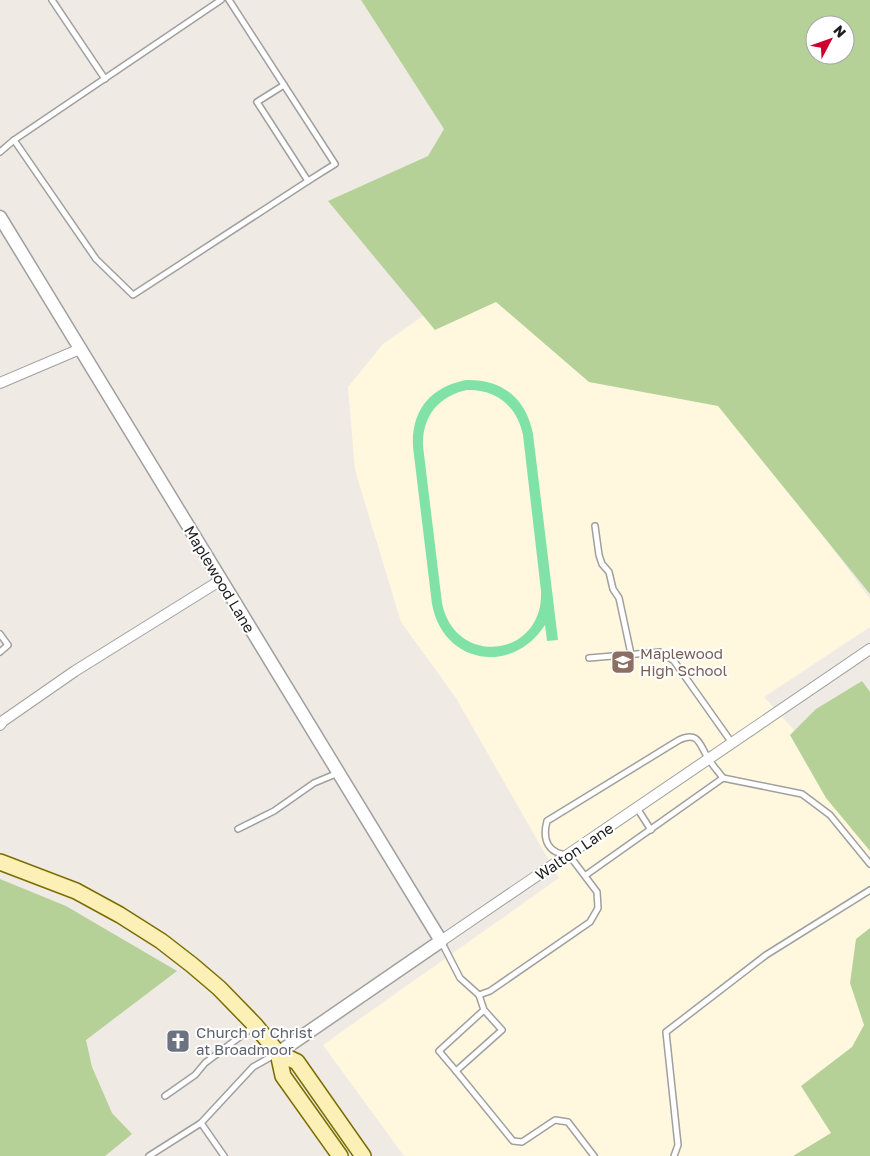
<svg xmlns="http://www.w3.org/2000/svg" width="870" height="1156" font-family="'Golos Text',sans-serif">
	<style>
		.education { fill: #fff8df }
		.forest { fill: #b5d198; fill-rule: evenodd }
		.pitch { fill: #80e2a7; fill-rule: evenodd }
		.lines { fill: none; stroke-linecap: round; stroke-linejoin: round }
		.service-casing { stroke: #a0a0a0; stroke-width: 8 }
		.minor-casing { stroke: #a0a0a0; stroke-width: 12 }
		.tertiary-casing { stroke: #a0a0a0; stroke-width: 15 }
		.secondary-casing { stroke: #7b6e01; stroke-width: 18 }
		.service { stroke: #fff; stroke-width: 5 }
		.minor { stroke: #fff; stroke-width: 10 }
		.tertiary { stroke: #fff; stroke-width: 12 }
		.secondary { stroke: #fcf0b7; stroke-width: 15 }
		.labels { text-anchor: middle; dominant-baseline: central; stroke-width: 4; stroke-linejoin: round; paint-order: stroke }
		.street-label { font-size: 15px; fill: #1f1f1f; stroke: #fff }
		.education-label { font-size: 15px; fill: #785e54; stroke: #fff; text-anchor: start }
		.worship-label { font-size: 15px; fill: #5b616d; stroke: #fff; text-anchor: start }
	</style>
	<rect width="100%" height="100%" fill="#f0eae5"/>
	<!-- education -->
	<polygon class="education" points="591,218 870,599 870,627 764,697 792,728 870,836 870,1151 865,1156 404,1156 323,1045 559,878 456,698 401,622 355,470 348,387 383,344 562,219"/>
	<!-- forest -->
	<g class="forest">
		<path d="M361,0H870V594L718,406L589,382L496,302L435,330L328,201L428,156L444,129ZM815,25H845V55H815Z"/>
		<polygon points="862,681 870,692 870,851 826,798 790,735 816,709"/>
		<polygon points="0,879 66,906 177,971 86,1040 92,1067 112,1113 132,1134 105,1156 0,1156"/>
		<polygon points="870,928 870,1156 793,1156 831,1133 801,1086 852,1047 864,1025 850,983 856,939"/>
	</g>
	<!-- pitch -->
	<path class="pitch" d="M466,380C502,379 526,398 533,434L558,640L547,641L545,625C512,676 443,664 432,604L413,447C411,411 430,387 466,380ZM467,390C496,389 517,406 523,435L541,591C544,658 455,668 442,603L423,446C422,417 438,396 467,390Z"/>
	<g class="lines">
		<!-- service casing -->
		<g class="service-casing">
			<g id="service">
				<polyline points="52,0 105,79"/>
				<polyline points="284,85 257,102 308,181"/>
				<polyline points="14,140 96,259 133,295 308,181 335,164 229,0"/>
				<polyline points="0,152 14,140 221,0"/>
				<polyline points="595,526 599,555 602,564 609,572 613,589 619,598 631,654"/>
				<polyline points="0,634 8,645 0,652"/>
				<polyline points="589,658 660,652 674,661 732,743"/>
				<polyline points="723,778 802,794 830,815 870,864"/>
				<polyline points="637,808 651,830"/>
				<polyline points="238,829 274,811 314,783 338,773"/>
				<path d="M441,941L460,978L479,995L490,991L590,922L598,908L597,892L569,855C548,854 542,840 547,821L679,740C699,731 699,744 708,758C712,765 718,771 723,778L586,875"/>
				<polyline points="479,995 484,1010 502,1030 456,1071 439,1051 484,1010"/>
				<polyline points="456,1071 513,1141 522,1142 555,1120 568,1122 594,1156"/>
				<polyline points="165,1096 195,1075 205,1063 253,1027"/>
				<polyline points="201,1123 224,1156"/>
				<polyline points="149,1156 201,1123 253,1067 276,1054"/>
				<polyline points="674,1156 678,1145 666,1032 766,955 870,890"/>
			</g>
		</g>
		<!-- minor casing -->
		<g class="minor-casing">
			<g id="minor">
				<polyline points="0,383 80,349"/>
				<polyline points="0,725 3,721 75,671 221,580"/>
				<polyline points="441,941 870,649"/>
			</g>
		</g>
		<!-- tertiary casing -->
		<g class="tertiary-casing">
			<polyline id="tertiary" points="0,217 441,941 278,1053"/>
		</g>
		<!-- secondary casing -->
		<g class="secondary-casing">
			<g id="secondary">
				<polyline points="0,862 76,891 120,915 161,941 192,965 219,988 255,1025 278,1053 297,1062 363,1156"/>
				<polyline points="278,1053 283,1076 340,1156"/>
			</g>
		</g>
		<!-- service -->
		<use href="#service" class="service"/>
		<!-- minor -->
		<use href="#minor" class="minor"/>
		<!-- tertiary -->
		<use href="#tertiary" class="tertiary"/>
		<!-- secondary -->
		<use href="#secondary" class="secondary"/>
	</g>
	<!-- icons -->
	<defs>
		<g id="school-square" transform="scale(1.25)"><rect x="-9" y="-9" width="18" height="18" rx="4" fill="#8d6e63" stroke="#fff"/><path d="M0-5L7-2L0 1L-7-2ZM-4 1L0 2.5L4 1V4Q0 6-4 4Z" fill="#fff"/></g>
		<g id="church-square" transform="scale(1.25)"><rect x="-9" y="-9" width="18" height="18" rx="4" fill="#6b7280" stroke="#fff"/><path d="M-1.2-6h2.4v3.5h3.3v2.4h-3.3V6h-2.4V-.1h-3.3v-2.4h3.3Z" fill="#fff"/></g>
	</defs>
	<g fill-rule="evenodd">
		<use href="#school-square" x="623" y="662"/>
		<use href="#church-square" x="178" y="1041"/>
	</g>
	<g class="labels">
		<!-- street labels -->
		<g class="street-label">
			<text transform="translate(220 579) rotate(59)">Maplewood Lane</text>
			<text transform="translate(574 851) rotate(-34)">Walton Lane</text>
		</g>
		<!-- education labels -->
		<g class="education-label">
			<text x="640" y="653">Maplewood<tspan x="640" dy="17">High School</tspan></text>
		</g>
		<!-- worship labels -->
		<g class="worship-label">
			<text x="196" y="1032">Church of Christ<tspan x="196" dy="17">at Broadmoor</tspan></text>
		</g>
	</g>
	<!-- north arrow -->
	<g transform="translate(830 40) rotate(49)"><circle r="24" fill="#ffffff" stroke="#a5a5a5"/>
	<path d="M0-4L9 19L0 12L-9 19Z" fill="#ce002d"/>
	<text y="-8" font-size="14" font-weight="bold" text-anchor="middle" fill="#1f1f1f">N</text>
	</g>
</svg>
